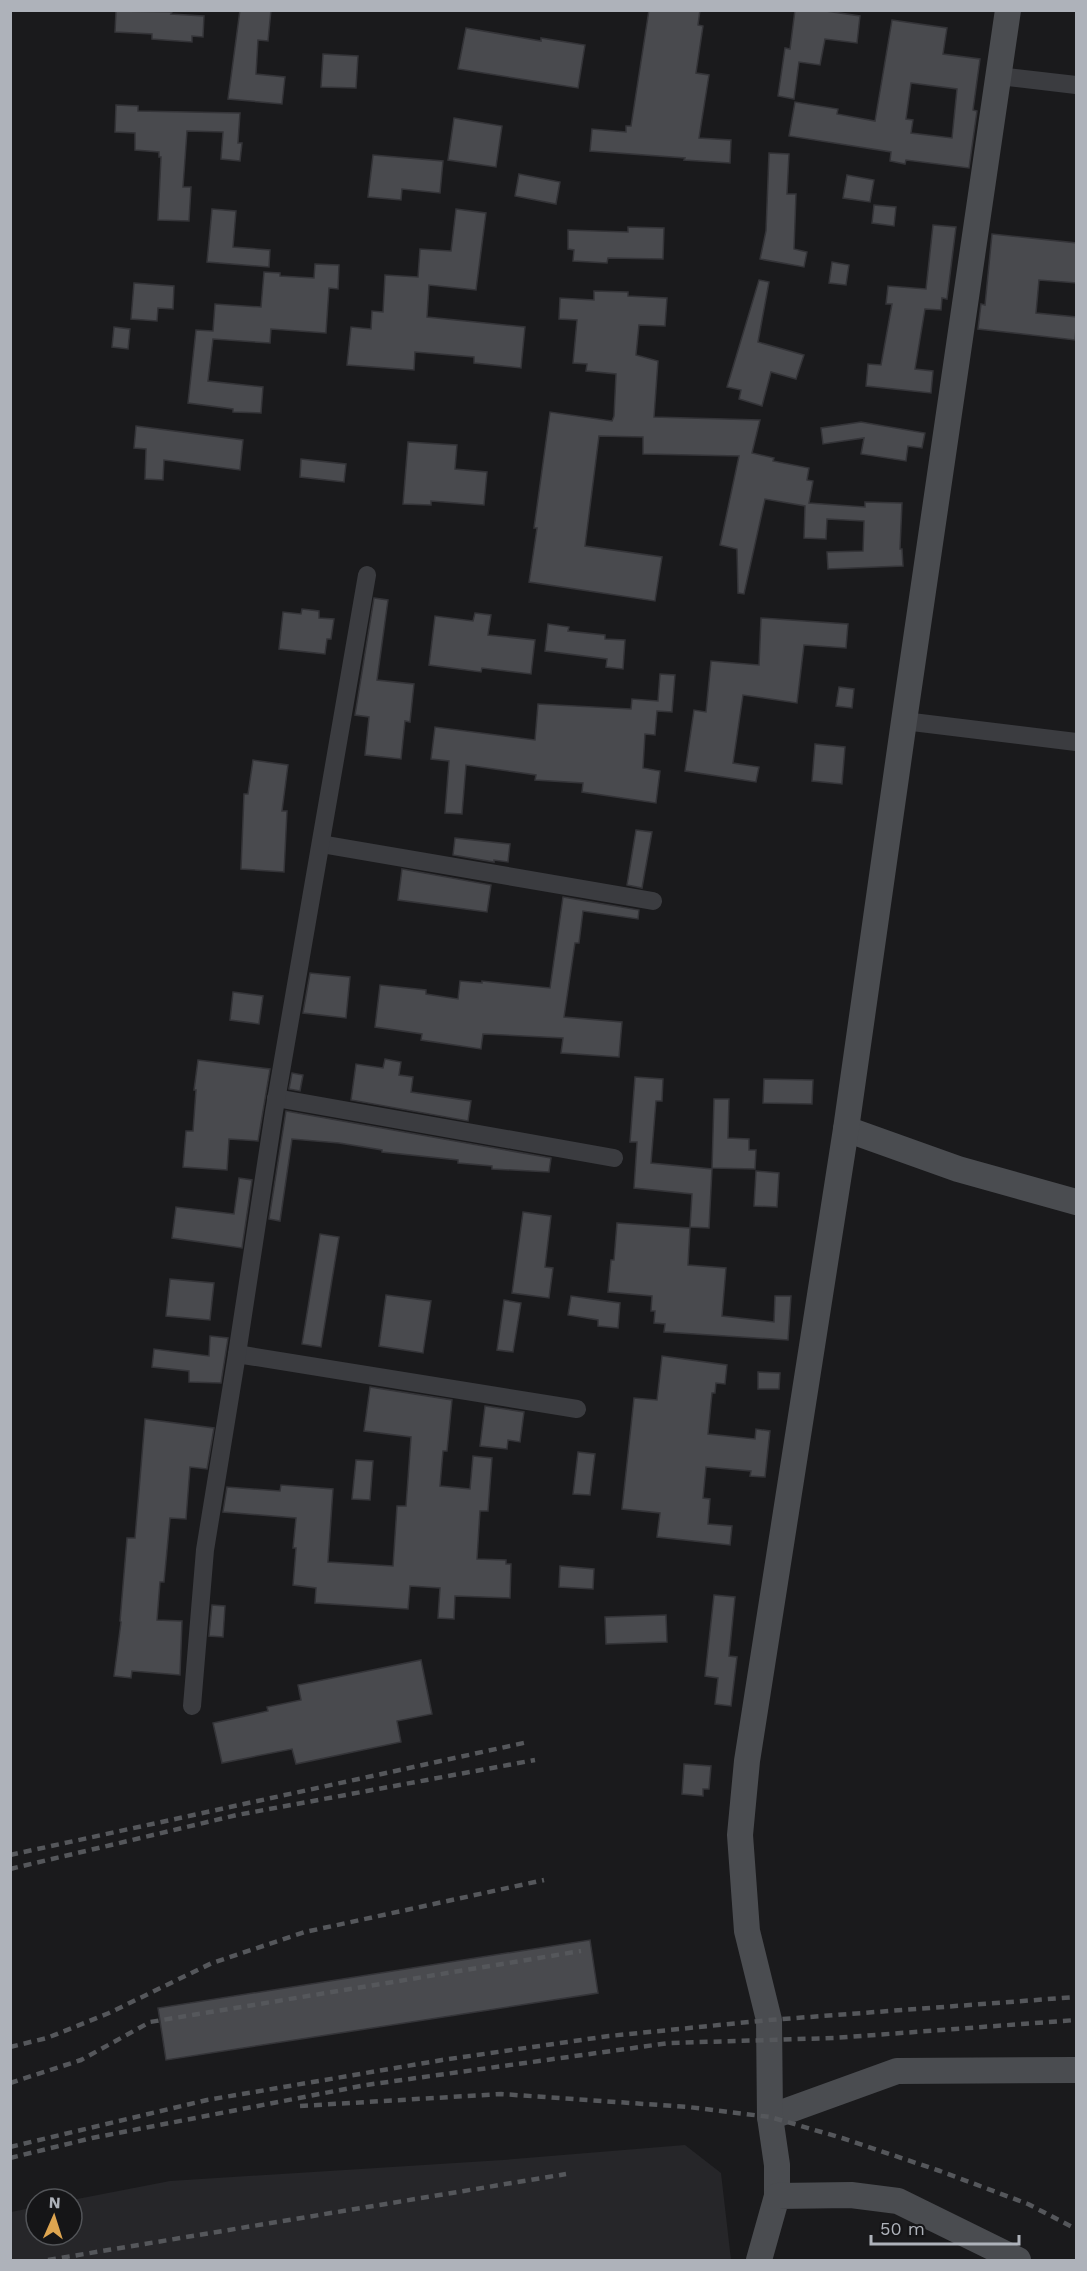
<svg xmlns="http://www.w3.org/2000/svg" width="1087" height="2271" font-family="'Work Sans',sans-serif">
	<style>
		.built { fill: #262629 }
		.building { fill: #494a4e; stroke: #343438; stroke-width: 1.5; fill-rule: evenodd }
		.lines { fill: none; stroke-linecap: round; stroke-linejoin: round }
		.street { stroke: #3b3c40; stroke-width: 18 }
		.secondary { stroke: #4a4c50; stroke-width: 26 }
		.rail { stroke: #55575b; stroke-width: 4.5; stroke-dasharray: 8 6; stroke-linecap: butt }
	</style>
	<rect width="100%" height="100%" fill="#1a1a1c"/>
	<!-- built -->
	<polygon class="built" points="685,2145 721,2173 731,2260 11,2260 11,2212 36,2207 36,2235 72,2235 72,2200 170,2181 503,2160"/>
	<!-- building -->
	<g class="building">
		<polygon points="240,10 271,10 268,41 258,40 256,74 285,77 282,104 228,99"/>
		<polygon points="649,10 700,10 698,25 703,26 696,73 709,75 699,138 731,140 730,163 684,160 685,158 590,151 592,129 626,132 626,126 631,126"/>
		<polygon points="795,10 819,10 860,16 857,43 825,39 820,65 799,62 794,99 778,96 785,48 790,49"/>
		<polygon points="116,11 172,12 171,14 204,16 203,37 192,36 192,42 164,40 152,39 152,34 115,32"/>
		<path d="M892,20L947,28L943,54L980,59L973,110L977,111L969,168L906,160L905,164L890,161L891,152L789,136L795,102L838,109L837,114L875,121ZM911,83L957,89L952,138L911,133L913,120L906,119Z"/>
		<polygon points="466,28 541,41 541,38 585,45 578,88 458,69"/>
		<polygon points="323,54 358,56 356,88 321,87"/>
		<polygon points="116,105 138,106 138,111 240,113 238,143 242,143 240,161 221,159 223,132 187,131 183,187 191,187 189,221 158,220 161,157 159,157 159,152 135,150 135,133 115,132"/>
		<polygon points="454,118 502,126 496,167 448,160"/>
		<polygon points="769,153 789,154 787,194 796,194 794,249 807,252 804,267 760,259 766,231"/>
		<polygon points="373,155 443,161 440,193 402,189 401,200 368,197"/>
		<polygon points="519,174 560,182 556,204 515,196"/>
		<polygon points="847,175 874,180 870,202 843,198"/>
		<polygon points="874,205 896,207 894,226 872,223"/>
		<polygon points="212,209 236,211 233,247 270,250 269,267 207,262"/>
		<polygon points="456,209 486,213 476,290 429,285 427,317 525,327 521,368 474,363 474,357 415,352 414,370 347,365 351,327 371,329 372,311 383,312 385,275 418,277 420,249 451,251"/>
		<polygon points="933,225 956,227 947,299 942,298 941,310 925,309 915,369 933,371 931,393 866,386 868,364 881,365 892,304 886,304 888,286 926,289"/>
		<polygon points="628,227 664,228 663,259 608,258 607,263 573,261 574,250 568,249 568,230 628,232"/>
		<polygon points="992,234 1077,243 1077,283 1039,280 1036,313 1077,317 1075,340 978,329 981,304 985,305"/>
		<polygon points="832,262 849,265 846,285 829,283"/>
		<polygon points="315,264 339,265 338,289 329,288 326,333 271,329 270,343 213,339 208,381 263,387 261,413 233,412 233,409 188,403 196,330 213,331 215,304 261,307 264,272 280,273 280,276 314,278"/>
		<polygon points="759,280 769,282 758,342 804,355 796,379 771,372 762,406 739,399 741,390 727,387"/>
		<polygon points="134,283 174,286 173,309 158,308 157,321 131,319"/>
		<polygon points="594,291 628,292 628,296 667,298 665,326 639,325 636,355 658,361 654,417 760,420 752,453 774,458 773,461 809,468 807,480 813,481 809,503 865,507 865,502 902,503 900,549 902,549 903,566 828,569 827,552 863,551 864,521 827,519 826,539 804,538 805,506 765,499 744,594 738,593 737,549 720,545 739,456 643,454 643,437 599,436 585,546 662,557 655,601 529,582 537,528 534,528 550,412 612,421 614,416 616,374 586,371 587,364 573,363 577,320 559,319 560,298 594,300"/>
		<polygon points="114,327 130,329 128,349 112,347"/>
		<polygon points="861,422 925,433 922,448 908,446 906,461 861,454 864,438 823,444 821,428"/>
		<polygon points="136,426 243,440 240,470 164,460 163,480 145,479 146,449 134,448"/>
		<polygon points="408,442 457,445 455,469 487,472 484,505 431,501 431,505 403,504"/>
		<polygon points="301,459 346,464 344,482 300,477"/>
		<polygon points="374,598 388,600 377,680 414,684 410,722 405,721 401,759 365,755 369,717 355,715"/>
		<polygon points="302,609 319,611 319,618 334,619 331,639 327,639 325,654 279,649 283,612 301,614"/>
		<polygon points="475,613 491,615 488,635 535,640 531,674 482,668 481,672 429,665 435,616 473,621"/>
		<polygon points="761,618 848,624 846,648 804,645 797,703 743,695 733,763 759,767 756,782 685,771 694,710 706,712 711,661 759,665"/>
		<polygon points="548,624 569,627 568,631 605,635 605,639 625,640 623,669 606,667 607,659 545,651"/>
		<polygon points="660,674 675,675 672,712 657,711 655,735 645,734 643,768 660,771 656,803 582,792 583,783 535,780 536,775 466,765 462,814 445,813 449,761 431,759 435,727 535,740 538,704 631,709 632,699 658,701"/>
		<polygon points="839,687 854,689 852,708 836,706"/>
		<polygon points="815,744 845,747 842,784 812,781"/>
		<polygon points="253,760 288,765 282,811 287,811 284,872 241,869 244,794 248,794"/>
		<polygon points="636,830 652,832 642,888 627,885"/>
		<polygon points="455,838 510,844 508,862 494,860 494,862 453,855"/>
		<polygon points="402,869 491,885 487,912 398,900"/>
		<polygon points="563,897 639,910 638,919 583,911 579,943 575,943 564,1017 622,1022 619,1057 561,1053 563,1038 483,1034 481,1049 421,1040 422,1034 375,1027 380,985 426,990 426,994 458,999 460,981 482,983 482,981 550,988"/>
		<polygon points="310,973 350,977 346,1018 303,1013"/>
		<polygon points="233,992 263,996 259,1024 230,1020"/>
		<polygon points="385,1059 401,1062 399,1075 413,1077 411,1092 471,1101 468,1121 351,1100 356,1064 383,1068"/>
		<polygon points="198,1060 270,1069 258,1141 229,1139 227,1170 183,1167 186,1131 193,1131 196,1090 194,1090"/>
		<polygon points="292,1073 303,1075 300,1091 289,1089"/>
		<polygon points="635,1077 663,1079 662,1101 656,1101 651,1163 712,1169 709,1228 690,1227 692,1194 634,1188 637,1142 630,1142"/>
		<polygon points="764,1079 813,1080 812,1104 763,1103"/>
		<polygon points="714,1099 729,1099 728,1138 749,1139 749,1150 756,1150 755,1169 712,1168"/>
		<polygon points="286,1111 551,1158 549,1172 492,1169 492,1166 458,1163 458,1160 382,1152 382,1150 339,1143 292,1139 280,1221 269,1219"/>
		<polygon points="756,1171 779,1173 777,1207 754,1206"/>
		<polygon points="239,1178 252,1180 242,1248 172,1238 176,1207 234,1214"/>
		<polygon points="523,1212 551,1216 545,1267 553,1268 549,1298 512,1293"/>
		<polygon points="617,1223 690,1228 688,1265 726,1268 722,1316 774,1322 775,1296 791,1296 788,1340 664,1332 665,1324 654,1323 655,1311 651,1311 652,1296 608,1292 611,1260 614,1260"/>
		<polygon points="320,1234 339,1237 321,1347 302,1344"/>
		<polygon points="170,1279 214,1283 210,1320 166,1316"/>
		<polygon points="386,1295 431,1301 423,1353 379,1346"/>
		<polygon points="571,1296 620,1303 618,1328 598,1326 598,1320 568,1315"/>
		<polygon points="504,1300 521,1303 513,1352 497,1350"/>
		<polygon points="210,1336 228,1338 221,1383 189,1382 189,1371 152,1367 154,1349 209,1356"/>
		<polygon points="662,1356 727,1365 725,1384 716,1383 715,1393 712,1393 708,1434 755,1439 756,1429 770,1431 765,1477 750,1476 751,1471 706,1467 703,1498 710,1499 708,1524 732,1526 730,1545 657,1537 660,1513 622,1509 634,1398 657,1400"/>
		<polygon points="758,1372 780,1373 779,1389 758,1389"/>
		<polygon points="370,1387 452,1400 447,1451 443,1451 440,1486 470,1489 473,1456 492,1458 488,1511 480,1511 477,1559 506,1560 506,1564 511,1564 510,1598 455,1596 454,1619 438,1618 440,1588 410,1586 408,1609 315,1603 316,1588 293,1585 296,1548 293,1548 296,1518 223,1512 227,1487 280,1491 281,1485 333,1489 328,1562 393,1566 397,1506 406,1506 411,1437 364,1431"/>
		<polygon points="485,1406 524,1412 520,1442 508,1440 507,1449 480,1446"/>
		<polygon points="145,1419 214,1428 207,1469 190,1467 186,1519 170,1518 164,1582 160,1582 157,1620 182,1621 180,1675 132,1671 131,1678 114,1676 121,1622 120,1621 127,1538 135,1538"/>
		<polygon points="578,1452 595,1454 590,1495 573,1494"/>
		<polygon points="356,1460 373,1461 370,1500 352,1499"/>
		<polygon points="560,1566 594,1569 593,1589 559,1587"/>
		<polygon points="714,1595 735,1597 729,1656 737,1657 731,1706 715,1704 718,1678 705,1676"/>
		<polygon points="212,1605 225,1606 223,1637 209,1636"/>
		<polygon points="666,1615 667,1642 606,1644 605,1617"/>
		<polygon points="421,1660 432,1714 397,1721 401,1742 296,1764 292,1749 222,1763 213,1723 268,1711 267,1707 301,1700 298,1685"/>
		<polygon points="684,1764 711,1766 709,1789 703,1789 703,1796 682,1794"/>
		<polygon points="590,1940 598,1993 166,2060 158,2008"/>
	</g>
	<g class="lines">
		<!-- street -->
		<g class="street">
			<polyline points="999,76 1076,85"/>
			<polyline points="904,721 1076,742"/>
			<polyline points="321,844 653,901"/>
			<polyline points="276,1098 614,1158"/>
			<polyline points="237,1354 577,1409"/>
			<polyline points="192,1706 205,1550 237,1354 274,1112 367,575"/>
		</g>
		<!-- secondary -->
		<g class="secondary">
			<polyline points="846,1129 958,1169 1076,1202"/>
			<polyline points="770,2117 897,2071 1076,2070"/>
			<polyline points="777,2196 777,2165 770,2117 769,2020 747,1931 740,1835 747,1761 846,1129 904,721 1008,10"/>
			<polyline points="759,2260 777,2196 851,2195 898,2201 1018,2260"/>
		</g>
		<!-- rail -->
		<g class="rail">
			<polyline points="10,1855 528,1742"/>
			<polyline points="10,1869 237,1815 535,1760"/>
			<polyline points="10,2047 47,2038 109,2013 212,1963 305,1932 544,1880"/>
			<polyline points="10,2083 81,2060 150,2022 581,1951"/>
			<polyline points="300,2106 501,2094 688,2107 770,2117 842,2138 940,2171 1028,2204 1076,2229"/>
			<polyline points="10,2147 207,2100 442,2060 609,2036 769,2020 1076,1997"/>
			<polyline points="10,2158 92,2138 366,2085 669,2043 834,2038 1076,2020"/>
			<polyline points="48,2260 566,2174"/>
		</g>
	</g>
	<!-- border -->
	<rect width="1087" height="2271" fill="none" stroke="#aeb2ba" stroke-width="24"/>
	<!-- north arrow -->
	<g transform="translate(54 2217) rotate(3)"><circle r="28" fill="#151517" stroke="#525458" stroke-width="1.5"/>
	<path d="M0-4.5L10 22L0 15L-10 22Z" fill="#dea550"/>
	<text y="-9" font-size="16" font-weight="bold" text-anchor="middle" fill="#aeb2ba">N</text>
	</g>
	<!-- scale -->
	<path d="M871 2235v9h148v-9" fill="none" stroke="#aeb2ba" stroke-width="3"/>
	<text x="880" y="2235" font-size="18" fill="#aeb2ba" stroke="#151517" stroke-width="4.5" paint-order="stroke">50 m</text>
</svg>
